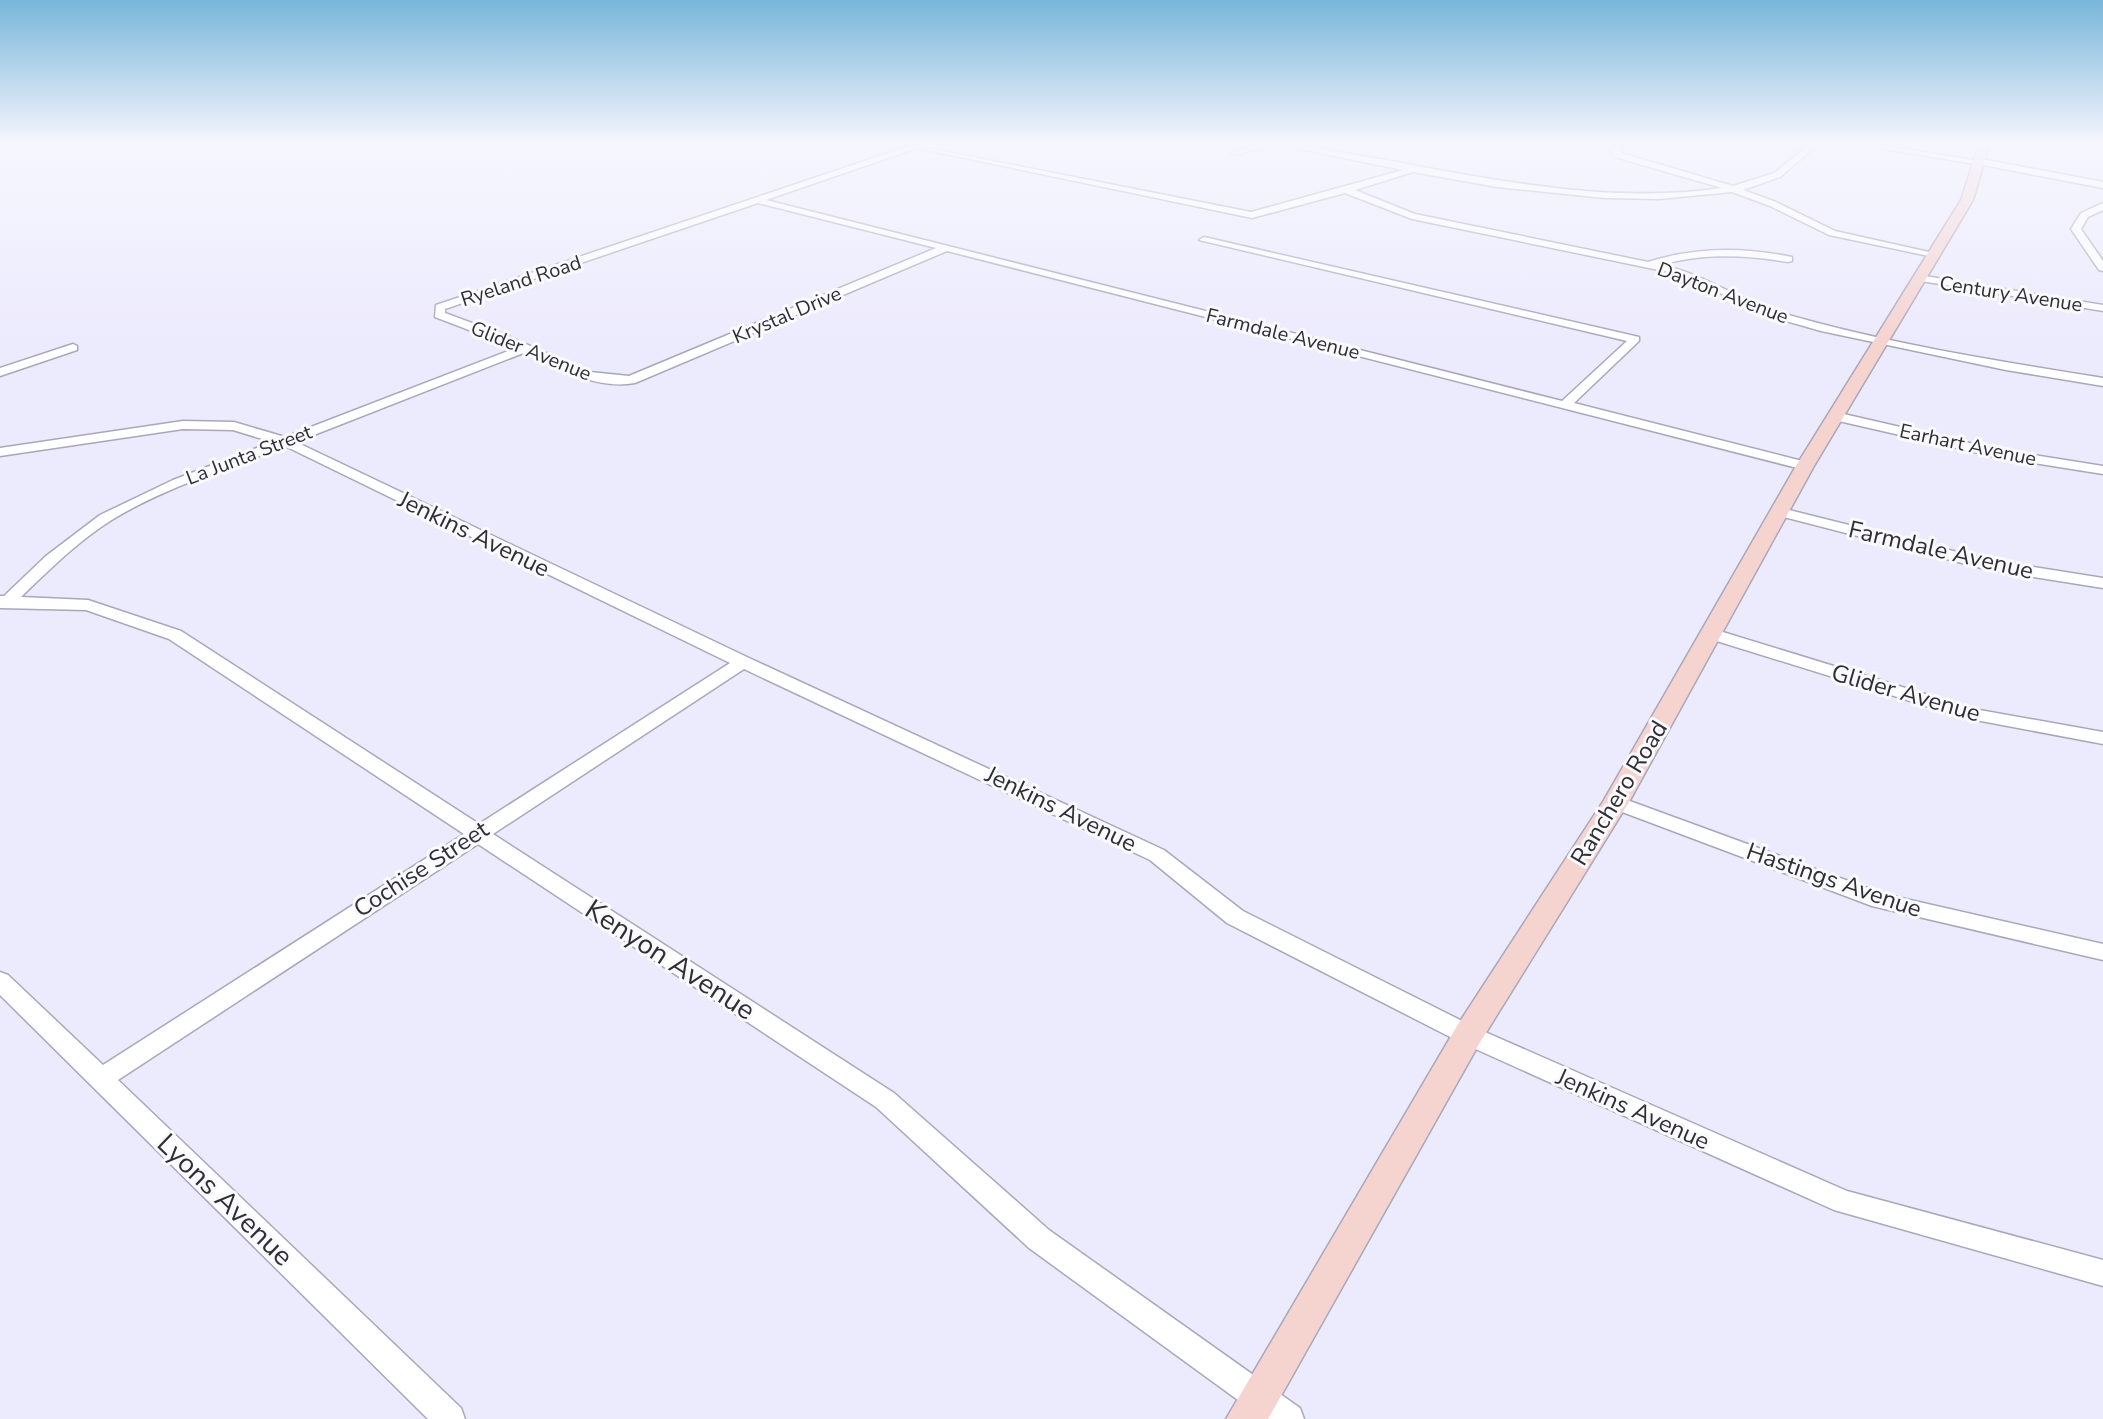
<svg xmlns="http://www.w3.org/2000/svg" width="2103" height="1419" font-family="'Nunito Sans',sans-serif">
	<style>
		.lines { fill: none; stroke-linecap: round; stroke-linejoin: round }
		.minor-casing { stroke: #a9a7b9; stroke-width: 3 }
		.tertiary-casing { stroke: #a9a7b9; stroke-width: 3 }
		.secondary-casing { stroke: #a9a7b9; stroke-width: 3 }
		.minor { fill: #fff; fill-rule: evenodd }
		.tertiary { fill: #fff; fill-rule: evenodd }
		.secondary { fill: #f5d3cf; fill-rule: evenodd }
		.labels { text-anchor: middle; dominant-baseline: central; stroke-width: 6; stroke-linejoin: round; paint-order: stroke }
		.far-street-label { font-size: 20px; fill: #2f2e35; stroke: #fafafd }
		.street-label { font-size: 24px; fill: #2f2e35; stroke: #fafafd }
		.near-street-label { font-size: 28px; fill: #2f2e35; stroke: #fafafd }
	</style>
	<rect width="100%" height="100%" fill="#eceafd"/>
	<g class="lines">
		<!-- minor casing -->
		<g class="minor-casing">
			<g id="minor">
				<path d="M912,145L1251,212L1403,170L1280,145H1296C1336,152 1378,158 1417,166C1516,184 1619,203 1722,188L1615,157L1611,151L1617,145L1624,146L1621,153L1733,186L1774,173L1809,145H1817L1780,177L1743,190L1776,202L1835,231L1938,254V258L1829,235L1770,206L1732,192L1659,199L1605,198L1497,187L1413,172L1355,190L1415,214L1648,262C1695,247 1744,247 1792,257V261L1788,262C1745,255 1703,253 1661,265C1705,274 1742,302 1785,314C1889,344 1997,361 2103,378V386L2006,370L1821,331L1772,317L1678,274L1412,219L1345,193L1252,218L917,148L766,200L1562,401L1627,341L1199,240L1204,237L1639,337V341L1574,403L1810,463L1812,466L1805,470L947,251L635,383C597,390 559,369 526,352L296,442L749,658L1164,850L1243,911L1476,1028L1847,1191L2103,1260V1286L1834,1210L1460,1042L1227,923L1150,860L744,669L493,834L894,1093L1049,1230L1300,1408L1304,1419H1264L1029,1248L876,1107L478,844L118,1080L461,1408L465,1419H428L0,995V972L8,975L103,1065L464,834L169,639L86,610L0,608V596H4L46,556L100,515L173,480L272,442L233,430L183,429L0,456V448L183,421L234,422L285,437L516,348L435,317L436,305ZM758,203L936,248L629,376L590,372L510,337L445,313V309ZM285,446L730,663L479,824L181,631L88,600L21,597C49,570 77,542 110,521C163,488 227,469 285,446Z"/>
				<polygon points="1257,145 1269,145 1235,155 1231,153"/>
				<polygon points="1860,145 1879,145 1985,162 1981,165"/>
				<polygon points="2103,203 2103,210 2088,217 2081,229 2103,261 2103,271 2099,270 2071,229 2081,213"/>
				<polygon points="1919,275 2103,305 2103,311 1915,280 1914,278"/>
				<polygon points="73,344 77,346 77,350 0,376 0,368"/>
				<polygon points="1835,412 1996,449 2103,466 2103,474 1996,457 1830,419 1830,413"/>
				<polygon points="1781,508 1989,560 2103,578 2103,588 1989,570 1776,515 1776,509"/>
				<polygon points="1713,629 1974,709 2103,732 2103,744 1965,718 1707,638 1705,634"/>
				<polygon points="1616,796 1884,894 2103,944 2103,960 1872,906 1609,807 1606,802"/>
			</g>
		</g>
		<!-- tertiary casing -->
		<g class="tertiary-casing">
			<polygon id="tertiary" points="1981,159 2103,182 2103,188 1977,164"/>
		</g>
		<!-- secondary casing -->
		<g class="secondary-casing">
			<polygon id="secondary" points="1979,145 1989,145 1973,200 1814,466 1629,802 1479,1044 1268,1419 1226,1419 1457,1026 1604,800 1796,466 1961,200"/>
		</g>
		<!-- minor -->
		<use href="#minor" class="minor"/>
		<!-- tertiary -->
		<use href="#tertiary" class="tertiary"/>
		<!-- secondary -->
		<use href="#secondary" class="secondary"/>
	</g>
	<!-- sky -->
	<linearGradient id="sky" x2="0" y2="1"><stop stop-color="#78b6da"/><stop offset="0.42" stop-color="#f6f6fe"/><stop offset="1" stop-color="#f6f6fe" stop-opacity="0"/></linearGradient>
	<rect width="2103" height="343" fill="url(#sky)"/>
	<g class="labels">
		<!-- far-street labels -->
		<g class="far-street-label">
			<text transform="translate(521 281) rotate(-18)">Ryeland Road</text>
			<text transform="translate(1723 293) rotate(21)">Dayton Avenue</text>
			<text transform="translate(2011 294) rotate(9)">Century Avenue</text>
			<text transform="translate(787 315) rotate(-23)">Krystal Drive</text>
			<text transform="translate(1283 334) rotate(14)">Farmdale Avenue</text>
			<text transform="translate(531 351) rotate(22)">Glider Avenue</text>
			<text transform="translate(1968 445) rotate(12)">Earhart Avenue</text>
			<text transform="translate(249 455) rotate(-21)">La Junta Street</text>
		</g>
		<!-- street labels -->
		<g class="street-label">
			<text transform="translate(474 534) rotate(26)">Jenkins Avenue</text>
			<text transform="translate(1941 550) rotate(13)">Farmdale Avenue</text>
			<text transform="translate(1906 693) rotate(16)">Glider Avenue</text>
			<text transform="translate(1619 793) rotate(-59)">Ranchero Road</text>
			<text transform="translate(1061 809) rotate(26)">Jenkins Avenue</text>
			<text transform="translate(421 869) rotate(-33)">Cochise Street</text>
			<text transform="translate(1834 880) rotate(19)">Hastings Avenue</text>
			<text transform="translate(1633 1109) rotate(24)">Jenkins Avenue</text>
		</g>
		<!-- near-street labels -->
		<g class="near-street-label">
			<text transform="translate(670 960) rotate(33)">Kenyon Avenue</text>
			<text transform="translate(225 1200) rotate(44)">Lyons Avenue</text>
		</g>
	</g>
</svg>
